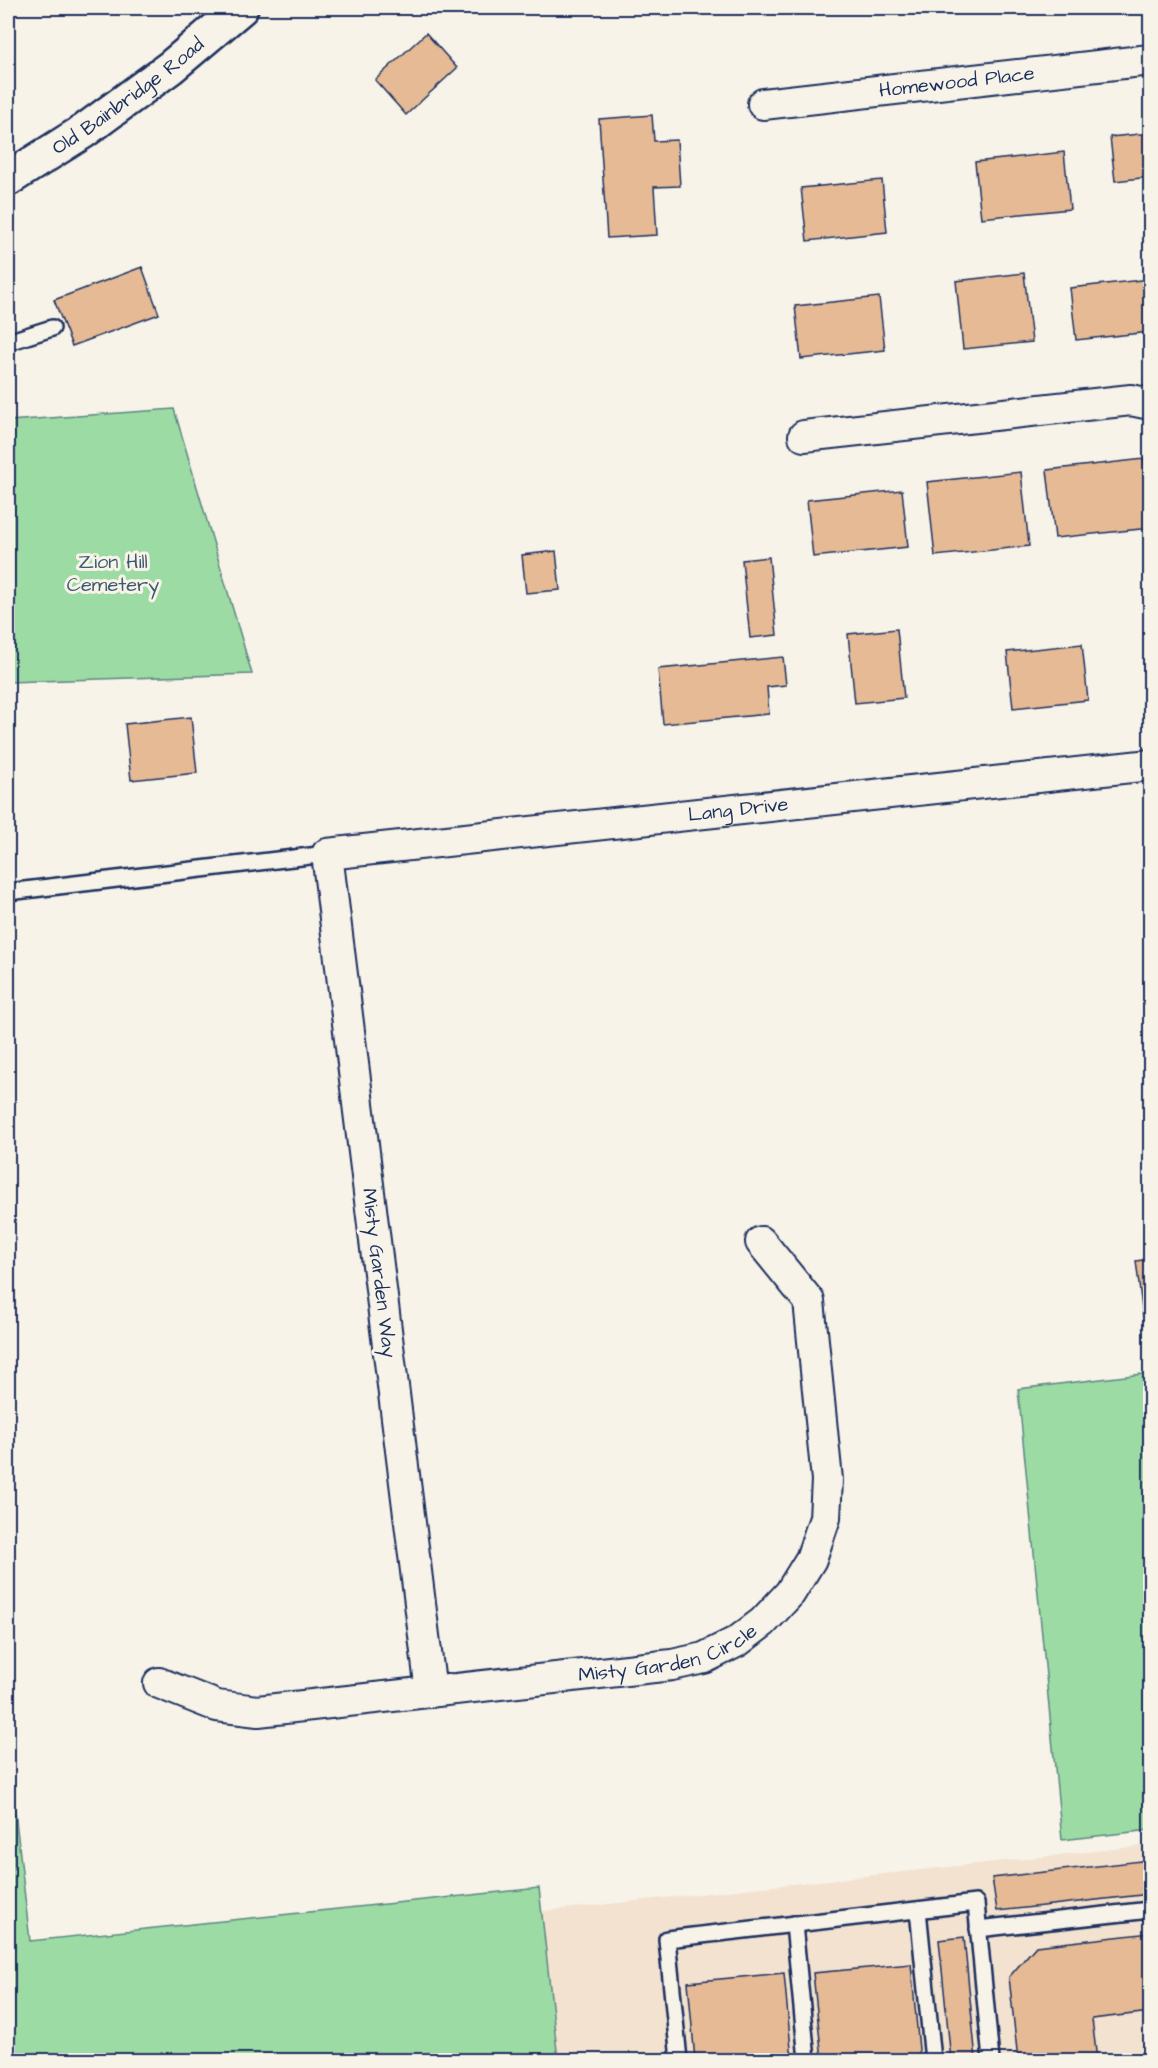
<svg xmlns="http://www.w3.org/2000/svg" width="1158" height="2068" font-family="'Architects Daughter',sans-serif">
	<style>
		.built { fill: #f2e2cf }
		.green { fill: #9cdba4; stroke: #5c8581; stroke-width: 1.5 }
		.building { fill: #e5ba95; stroke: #1b2f5e; stroke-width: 1.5 }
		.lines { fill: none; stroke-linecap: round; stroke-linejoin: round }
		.lane-casing { stroke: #1b2f5e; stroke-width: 20 }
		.street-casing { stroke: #1b2f5e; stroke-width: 34 }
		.secondary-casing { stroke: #1b2f5e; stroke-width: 38 }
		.lane { stroke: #f7f3e8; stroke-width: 15 }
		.street { stroke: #f7f3e8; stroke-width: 30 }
		.secondary { stroke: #f7f3e8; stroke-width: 33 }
		.labels { text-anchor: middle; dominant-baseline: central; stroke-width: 6; stroke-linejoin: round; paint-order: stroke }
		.street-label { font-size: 20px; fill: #1b2f5e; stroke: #f7f3e8 }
		.park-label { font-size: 20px; fill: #3b5a70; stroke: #f7f3e8 }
	</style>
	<rect width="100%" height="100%" fill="#f7f3e8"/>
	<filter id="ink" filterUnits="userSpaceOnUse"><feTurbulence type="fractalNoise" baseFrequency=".0167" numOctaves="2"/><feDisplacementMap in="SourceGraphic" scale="12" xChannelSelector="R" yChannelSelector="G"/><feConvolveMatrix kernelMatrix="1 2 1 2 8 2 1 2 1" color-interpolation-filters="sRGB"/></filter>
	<g filter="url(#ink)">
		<!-- built -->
		<polygon class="built" points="1150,1845 1150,2060 553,2060 536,1912"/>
		<!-- green -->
		<g class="green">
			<polygon points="174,409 252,674 8,682 8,421"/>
			<polygon points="1150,1373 1150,1830 1062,1840 1018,1389"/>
			<polygon points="8,1751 30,1941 539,1888 558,2060 8,2060"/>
		</g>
		<!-- building -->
		<g class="building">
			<polygon points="781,8 841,8 782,14"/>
			<polygon points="426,33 457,68 406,115 375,80"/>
			<polygon points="652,115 654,141 677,140 680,186 654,187 657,235 607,238 599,119"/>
			<polygon points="1150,133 1150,177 1115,181 1110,137"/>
			<polygon points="1064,152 1070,209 981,218 975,162"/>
			<polygon points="882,180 887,232 807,241 801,188"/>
			<polygon points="142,267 159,314 72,346 54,300"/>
			<polygon points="1024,273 1032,342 963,349 956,281"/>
			<polygon points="1150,279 1150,332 1076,340 1070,288"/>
			<polygon points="879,297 885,350 801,359 795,306"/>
			<polygon points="1144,459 1150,528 1055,538 1047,470"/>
			<polygon points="1021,472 1029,546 935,556 927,482"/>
			<polygon points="902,490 908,547 813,557 807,500"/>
			<polygon points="556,551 560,590 526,593 522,555"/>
			<polygon points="769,557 777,635 750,638 742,560"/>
			<polygon points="897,629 904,698 855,703 848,634"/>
			<polygon points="1082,644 1088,700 1013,708 1007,652"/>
			<polygon points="783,657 786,685 767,687 769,714 663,724 658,669"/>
			<polygon points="191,717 197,773 131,780 125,724"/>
			<polygon points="1150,1259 1150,1315 1143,1316 1136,1261"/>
			<polygon points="1150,1860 1150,1894 997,1911 992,1878"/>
			<polygon points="1150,1933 1150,2012 1092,2019 1097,2060 1018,2060 1009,1977 1036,1946"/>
			<polygon points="964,1937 976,2060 951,2060 939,1940"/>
			<polygon points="911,1964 920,2060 822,2060 813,1973"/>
			<polygon points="784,1973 792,2060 695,2060 688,1982"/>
		</g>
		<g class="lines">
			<!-- lane casing -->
			<g class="lane-casing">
				<g id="lane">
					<polyline points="8,342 52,328"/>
					<polyline points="8,892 327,854"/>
					<polyline points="918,1910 933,2060"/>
					<polyline points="794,1924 807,2060"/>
					<polyline points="978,1929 1150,1910"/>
					<polyline points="679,2060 667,1939 976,1903 991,2060"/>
				</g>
			</g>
			<!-- street casing -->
			<g class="street-casing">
				<g id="street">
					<path id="s1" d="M763,104L1150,60"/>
					<polyline points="804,436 1131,400 1150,404"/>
					<path id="s2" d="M159,1683L217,1706L258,1711L672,1665L704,1658L738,1641L763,1622L790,1593L811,1559L825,1518L827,1480L809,1301L761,1242"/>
					<path id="s3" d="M431,1692L327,854L1150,765"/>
				</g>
			</g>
			<!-- secondary casing -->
			<g class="secondary-casing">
				<g id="secondary">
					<path id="s4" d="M8,179L84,131L171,67L241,8"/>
				</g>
			</g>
			<!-- lane -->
			<use href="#lane" class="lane"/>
			<!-- street -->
			<use href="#street" class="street"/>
			<!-- secondary -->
			<use href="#secondary" class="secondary"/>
		</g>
	</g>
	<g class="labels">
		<!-- street labels -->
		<g class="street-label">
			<text stroke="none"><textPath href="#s1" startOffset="195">Homewood Place</textPath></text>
			<text stroke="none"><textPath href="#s4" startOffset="146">Old Bainbridge Road</textPath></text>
			<text stroke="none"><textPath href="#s3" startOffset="1258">Lang Drive</textPath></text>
			<text transform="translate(379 1273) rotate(83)">Misty Garden Way</text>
			<text stroke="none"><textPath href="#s2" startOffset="519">Misty Garden Circle</textPath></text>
		</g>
		<!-- park labels -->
		<g class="park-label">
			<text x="113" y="562">Zion Hill<tspan x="113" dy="23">Cemetery</tspan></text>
		</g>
	</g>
	<!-- margin -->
	<rect width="1158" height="2068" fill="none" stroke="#f7f3e8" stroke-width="30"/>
	<rect x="15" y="15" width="1128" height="2038" fill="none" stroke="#1b2f5e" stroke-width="2" filter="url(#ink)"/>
</svg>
